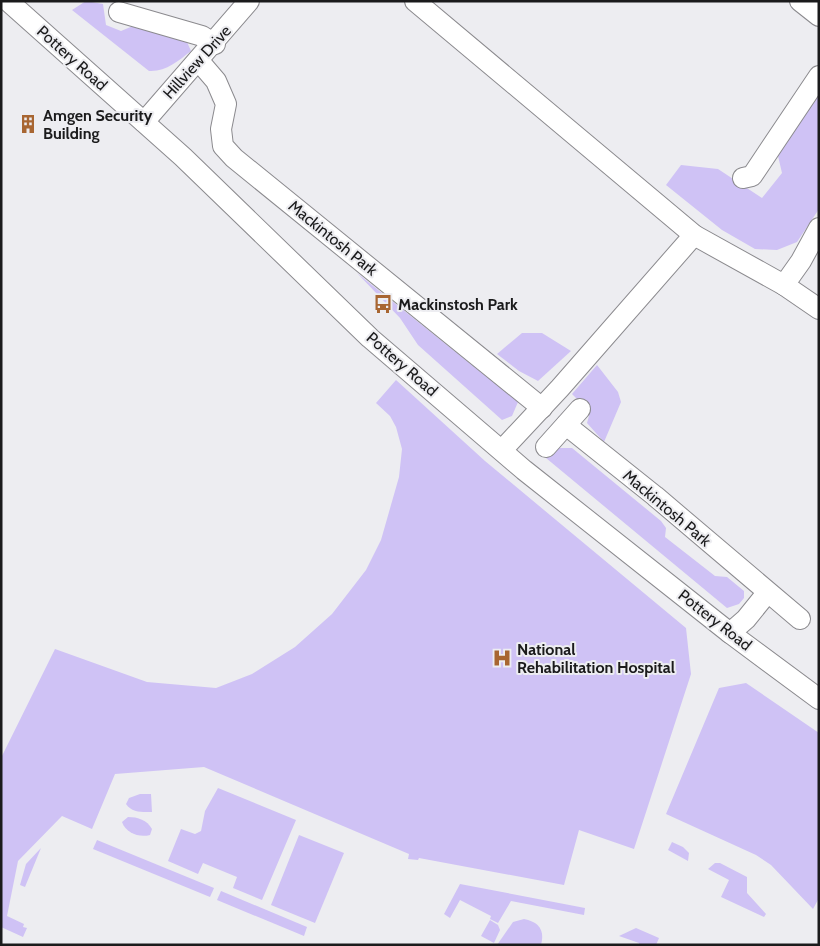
<svg xmlns="http://www.w3.org/2000/svg" width="820" height="946" font-family="Cabin,sans-serif">
	<style>
		.green { fill: #cfc2f5 }
		.lines { fill: none; stroke-linecap: round; stroke-linejoin: round }
		.minor-casing { stroke: #8b8a8e; stroke-width: 22 }
		.minor { stroke: #fff; stroke-width: 20 }
		.labels { text-anchor: middle; dominant-baseline: central; stroke-width: 4; stroke-linejoin: round; paint-order: stroke }
		.street-label { font-size: 16px; fill: #1b1b1c; stroke: #ededf1 }
		.poi-label { font-size: 16px; font-weight: bold; fill: #1b1b1c; stroke: #ededf1; text-anchor: start }
	</style>
	<rect width="100%" height="100%" fill="#ededf1"/>
	<!-- green -->
	<g class="green">
		<path d="M86,1L103,4L106,25L121,31L133,26L187,42L191,51C178,61 166,72 149,71L72,10Z"/>
		<polygon points="819,94 819,209 797,242 777,250 755,249 722,230 666,185 681,165 718,169 762,198 782,173 778,156"/>
		<polygon points="357,273 518,402 512,416 502,420 418,345 400,318"/>
		<polygon points="522,333 542,333 571,351 538,381 519,371 497,354"/>
		<polygon points="597,365 618,392 621,402 604,442 587,423 590,412 572,394"/>
		<polygon points="396,380 485,461 686,628 691,674 634,849 579,830 564,885 419,858 418,860 408,859 409,854 204,767 115,774 92,829 62,816 18,861 7,916 24,924 23,927 27,928 23,937 1,927 1,758 55,649 147,682 216,688 252,674 295,647 332,614 366,570 381,540 399,477 402,449 396,427 390,416 376,403"/>
		<polygon points="558,448 572,448 661,521 666,528 665,537 715,576 727,577 744,591 744,598 739,604 727,608 546,458"/>
		<polygon points="746,683 819,733 819,898 813,909 771,865 756,855 666,814 719,688"/>
		<polygon points="218,788 296,820 262,900 233,888 237,877 203,863 198,874 168,861 181,829 195,834 201,831 205,811"/>
		<path d="M140,794H151L152,812C142,812 132,813 126,804L129,798Z"/>
		<path d="M128,817C138,817 147,820 152,829L150,835C139,838 126,833 122,822Z"/>
		<polygon points="299,835 344,853 315,923 271,905"/>
		<polygon points="97,840 214,888 210,897 93,849"/>
		<polygon points="672,842 683,847 689,853 688,861 668,850"/>
		<polygon points="41,848 25,887 20,885 26,864"/>
		<polygon points="715,863 720,863 747,877 747,893 766,914 764,917 721,897 729,880 708,869"/>
		<polygon points="460,884 585,908 584,915 511,901 498,923 490,919 491,916 460,900 450,918 444,914"/>
		<polygon points="221,891 307,927 304,936 217,900"/>
		<path d="M524,919C539,922 545,930 541,945H497L513,922Z"/>
		<polygon points="490,920 498,925 500,930 494,943 481,936"/>
		<polygon points="636,928 659,938 656,945 639,945 639,943 619,936"/>
	</g>
	<g class="lines">
		<!-- minor casing -->
		<g class="minor-casing">
			<g id="minor">
				<polyline points="8,1 183,157 370,338 524,470 730,633 819,699"/>
				<polyline points="415,1 694,235 784,285 819,309"/>
				<polyline points="800,1 819,16"/>
				<polyline points="119,12 202,36 215,44"/>
				<polyline points="198,60 216,81 226,104 221,129 223,146 234,158 542,408"/>
				<polyline points="144,122 249,1"/>
				<polyline points="743,178 752,176 819,76"/>
				<polyline points="784,285 801,261 819,228"/>
				<polyline points="566,425 655,496 800,619"/>
				<polyline points="546,447 580,409"/>
				<polyline points="502,450 560,388 694,235"/>
				<polyline points="730,633 746,619 767,593"/>
			</g>
		</g>
		<!-- minor -->
		<use href="#minor" class="minor"/>
	</g>
	<!-- icons -->
	<defs>
		<g id="building-bare" transform="scale(1.5)"><path d="M-4-6H4V6H1V3H-1V6H-4ZM-2.5-4.3h1.7v1.8h-1.7ZM.8-4.3h1.7v1.8H.8ZM-2.5-1h1.7V.8h-1.7ZM.8-1h1.7V.8H.8Z" fill="#a86632" stroke="#ededf1" stroke-width="2.5" paint-order="stroke"/></g>
		<g id="bus-bare" transform="scale(1.5)"><path d="M-5-6H5V4H4V6H2V4H-2V6H-4V4H-5ZM-3.5-4V0h7V-4ZM-3.5 1.2v1.5H-2V1.2ZM2 1.2v1.5H3.5V1.2Z" fill="#a86632" stroke="#ededf1" stroke-width="2.5" paint-order="stroke"/></g>
		<g id="hospital-bare" transform="scale(1.5)"><path d="M-5-5h3v3.5h4V-5h3V5h-3V1.5h-4V5h-3Z" fill="#a86632" stroke="#ededf1" stroke-width="2.5" paint-order="stroke"/></g>
	</defs>
	<g fill-rule="evenodd">
		<use href="#building-bare" x="28" y="124"/>
		<use href="#bus-bare" x="383" y="304"/>
		<use href="#hospital-bare" x="502" y="658"/>
	</g>
	<g class="labels">
		<!-- street labels -->
		<g class="street-label">
			<text transform="translate(72 58) rotate(42)">Pottery Road</text>
			<text transform="translate(197 62) rotate(-48)">Hillview Drive</text>
			<text transform="translate(333 238) rotate(39)">Mackintosh Park</text>
			<text transform="translate(402 364) rotate(41)">Pottery Road</text>
			<text transform="translate(667 508) rotate(40)">Mackintosh Park</text>
			<text transform="translate(715 620) rotate(38)">Pottery Road</text>
		</g>
		<!-- poi labels -->
		<g class="poi-label">
			<text x="43" y="115">Amgen Security<tspan x="43" dy="18">Building</tspan></text>
			<text x="398" y="304">Mackinstosh Park</text>
			<text x="517" y="649">National<tspan x="517" dy="18">Rehabilitation Hospital</tspan></text>
		</g>
	</g>
	<!-- border -->
	<rect width="820" height="946" fill="none" stroke="#1b1b1c" stroke-width="5"/>
</svg>
